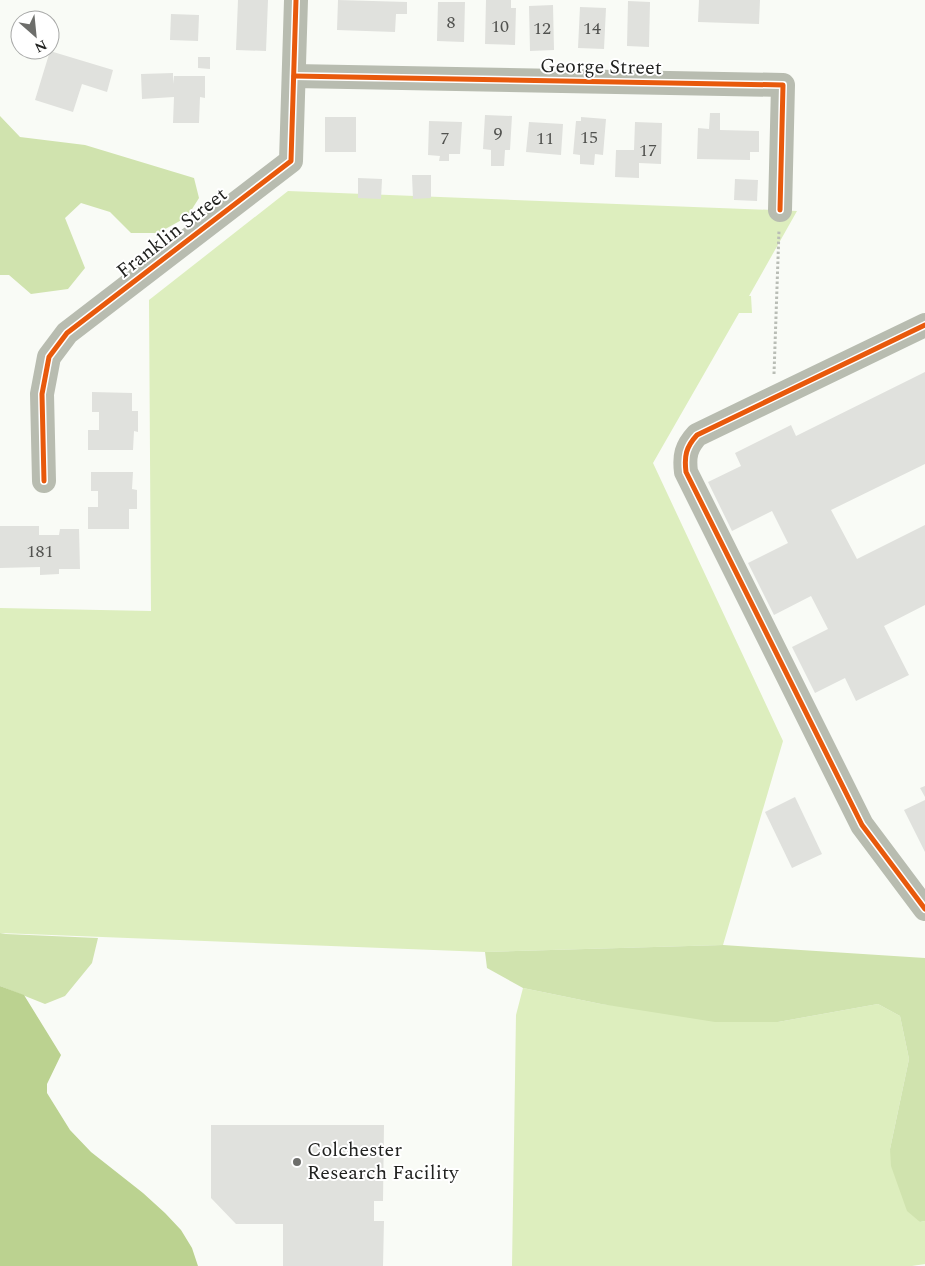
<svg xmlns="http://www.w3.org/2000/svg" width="925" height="1266" font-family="Spectral,serif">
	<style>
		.green { fill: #ddeebe }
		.forest { fill: #d0e3ae }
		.water { fill: #bbd290 }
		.building { fill: #e0e1dd }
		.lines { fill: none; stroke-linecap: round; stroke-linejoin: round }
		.path { stroke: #b9bdb5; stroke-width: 3; stroke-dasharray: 2.5 2.5; stroke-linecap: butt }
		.minor { stroke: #b8bcb0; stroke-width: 24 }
		.cycleway-casing { stroke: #fff; stroke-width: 8 }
		.cycleway { stroke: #e8590c; stroke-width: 5 }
		.poi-dot { fill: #6d6e6b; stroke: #fff; stroke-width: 2 }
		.labels { text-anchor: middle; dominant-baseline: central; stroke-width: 4; stroke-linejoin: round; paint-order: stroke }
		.number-label { font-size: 18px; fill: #51524f }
		.street-label { font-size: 20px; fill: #212220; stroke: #fff }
		.poi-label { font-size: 20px; fill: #212220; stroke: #fff; text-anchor: start }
	</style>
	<rect width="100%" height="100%" fill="#f9fbf6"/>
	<!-- green -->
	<g class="green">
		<polygon points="288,191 797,211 749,296 751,296 752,313 739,313 653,463 783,741 723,945 485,952 0,933 0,608 151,611 149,300"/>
		<polygon points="523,988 601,1004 778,1022 878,1004 900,1016 909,1059 890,1149 920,1222 925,1221 925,1264 912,1266 512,1266 516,1015"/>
	</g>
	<!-- forest -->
	<g class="forest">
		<polygon points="0,116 20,137 85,145 194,178 199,198 187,217 158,233 131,233 110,212 81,203 65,218 85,268 68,289 31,294 9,275 0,275"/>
		<polygon points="0,933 6,934 98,938 92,963 65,996 45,1004 0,986"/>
		<polygon points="723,945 925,958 925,1221 920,1222 907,1211 891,1166 890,1149 909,1059 900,1016 878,1004 778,1022 715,1022 601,1004 523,988 487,968 485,952"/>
	</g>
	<!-- water -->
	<polygon class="water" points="0,986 24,995 61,1055 47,1084 47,1093 70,1130 91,1152 143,1193 165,1213 181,1230 192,1248 198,1266 0,1266"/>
	<!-- building -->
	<g class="building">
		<polygon points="238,0 268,0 266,51 236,50"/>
		<polygon points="338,0 407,2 407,14 396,14 395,32 337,30"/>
		<polygon points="486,0 511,0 511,8 516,8 515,45 485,44"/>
		<polygon points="699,0 760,0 759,24 698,22"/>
		<polygon points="628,1 650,2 649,47 627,46"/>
		<polygon points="438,2 465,2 464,42 437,41"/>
		<polygon points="553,5 554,50 530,51 529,6"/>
		<polygon points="580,7 606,8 604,49 578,48"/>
		<polygon points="171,14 199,15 198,41 170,40"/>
		<polygon points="50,51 113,70 107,92 82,84 73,112 35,100"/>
		<polygon points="198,57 210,57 210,69 198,68"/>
		<polygon points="173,73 173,84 174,76 205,76 205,98 200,97 199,123 173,123 174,97 142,99 141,74"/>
		<polygon points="710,113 720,113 720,130 759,131 759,152 750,152 750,160 697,159 698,128 709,129"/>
		<polygon points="485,115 512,116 510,150 505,150 504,166 491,166 491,150 483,149"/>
		<rect x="325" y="117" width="31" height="35"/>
		<polygon points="581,117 606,119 603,155 595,154 594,165 580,164 580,155 573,154 576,121 581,121"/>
		<polygon points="429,121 462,122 460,154 449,154 449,161 439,161 440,156 428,155"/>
		<polygon points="529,122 563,124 561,155 526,152"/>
		<polygon points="635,122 662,123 661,164 639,163 639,178 615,177 616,150 634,150"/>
		<polygon points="412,175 431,175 431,198 413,199"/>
		<polygon points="358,178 382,179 381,199 358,198"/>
		<polygon points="735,179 758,180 757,201 734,200"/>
		<polygon points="925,372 925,464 831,510 857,559 925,525 925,605 884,626 909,675 856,701 845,678 815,693 792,647 828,629 811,596 774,615 748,563 788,543 772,511 732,531 708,482 741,466 735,453 791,425 796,436"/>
		<polygon points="92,392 132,393 132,411 138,411 138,432 134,431 133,450 88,450 88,430 99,430 99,412 92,412"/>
		<polygon points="91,472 133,472 132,489 137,490 137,509 129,509 129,529 88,529 88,507 98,507 98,491 91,491"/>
		<polygon points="0,526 39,526 39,535 59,535 60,529 79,529 80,569 59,569 59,574 40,575 40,567 0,568"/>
		<polygon points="925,786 925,797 920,788"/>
		<polygon points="795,797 822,854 792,868 765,812"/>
		<polygon points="925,800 925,852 904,810"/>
		<polygon points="211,1125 384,1125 383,1201 374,1201 374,1221 384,1221 383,1266 283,1266 283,1224 236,1224 211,1198"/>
	</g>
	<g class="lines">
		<!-- path -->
		<polyline class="path" points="774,374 779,230"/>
		<!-- minor -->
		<g class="minor">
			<polyline points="294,76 783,85 780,210"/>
			<path d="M925,325L697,435C686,447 684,456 686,472L862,825L925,909"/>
			<polyline points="44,481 42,394 49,357 67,333 291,161 296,0"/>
		</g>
		<!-- cycleway casing -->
		<g class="cycleway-casing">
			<g id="cycleway">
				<polyline points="294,76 783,85 780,210"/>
				<path d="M925,325L697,435C686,447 684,456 686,472L862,825L925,909"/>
				<polyline points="44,481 42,394 49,357 67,333 291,161 296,0"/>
			</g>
		</g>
		<!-- cycleway -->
		<use href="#cycleway" class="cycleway"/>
	</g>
	<!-- markers -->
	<circle class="poi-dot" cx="297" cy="1162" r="5"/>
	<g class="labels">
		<!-- number labels -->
		<g class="number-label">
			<text x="451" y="22">8</text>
			<text x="500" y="26">10</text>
			<text x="542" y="28">12</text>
			<text x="592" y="28">14</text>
			<text x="498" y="133">9</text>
			<text x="589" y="137">15</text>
			<text x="445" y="138">7</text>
			<text x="545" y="138">11</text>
			<text x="648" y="150">17</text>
			<text x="40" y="551">181</text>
		</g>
		<!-- street labels -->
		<g class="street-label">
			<text transform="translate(601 67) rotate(1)">George Street</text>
			<text transform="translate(172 233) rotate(-38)">Franklin Street</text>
		</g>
		<!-- poi labels -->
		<g class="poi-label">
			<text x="307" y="1150">Colchester<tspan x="307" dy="23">Research Facility</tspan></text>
		</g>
	</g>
	<!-- north arrow -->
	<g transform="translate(35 35) rotate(153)"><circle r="24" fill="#ffffff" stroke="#a6a7a6"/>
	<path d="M0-4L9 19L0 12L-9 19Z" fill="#6d6e6b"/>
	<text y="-8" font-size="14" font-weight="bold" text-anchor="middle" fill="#212220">N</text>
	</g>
</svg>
